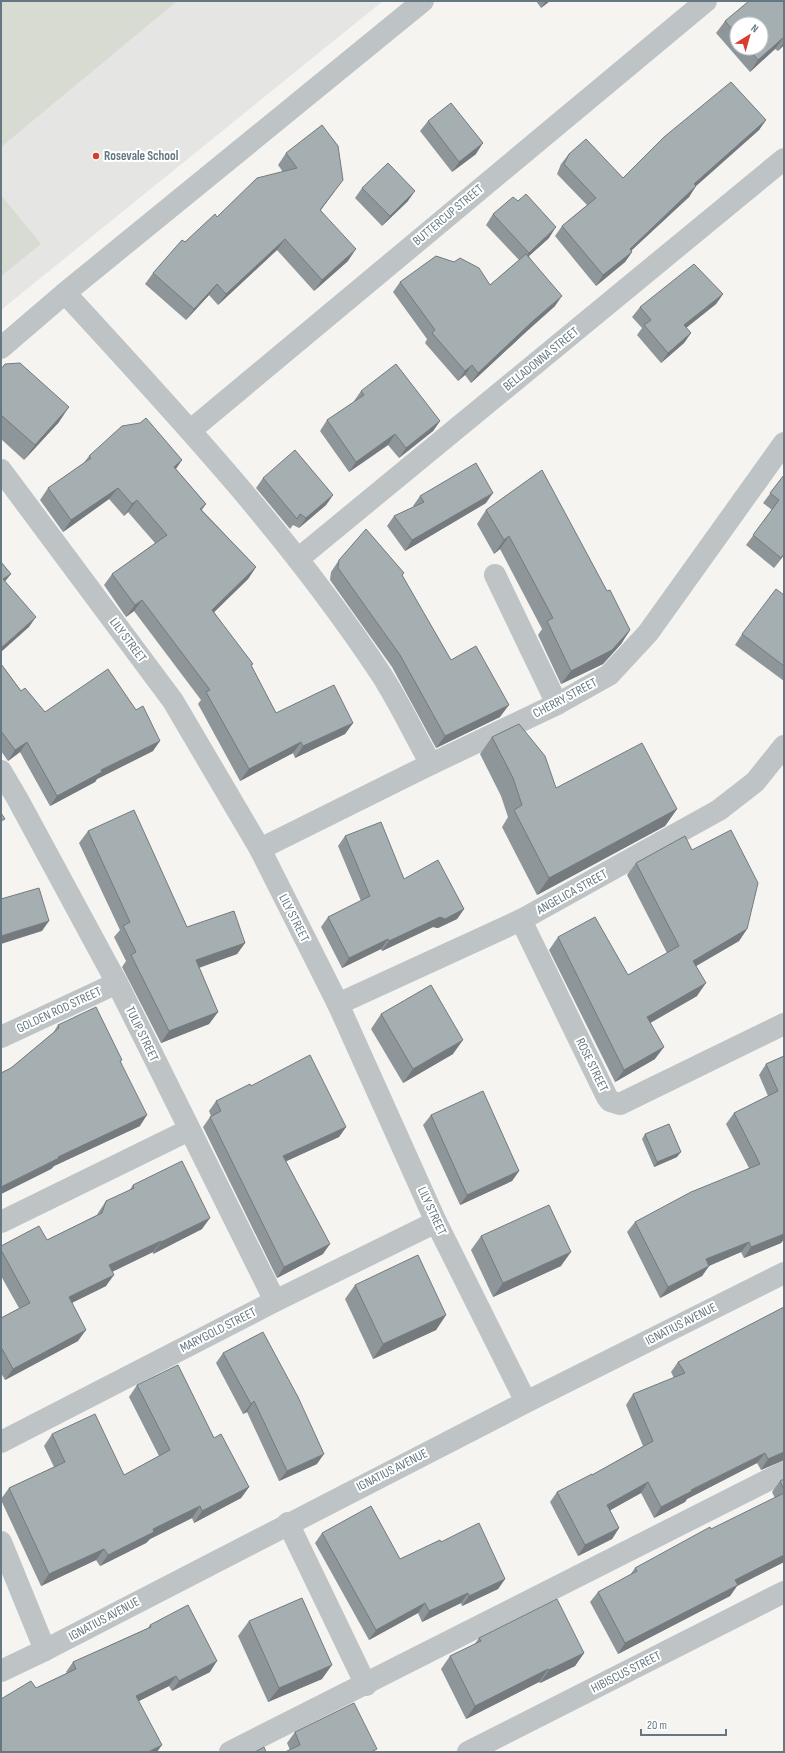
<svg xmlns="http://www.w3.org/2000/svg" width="785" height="1753" font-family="'Sofia Sans Condensed',sans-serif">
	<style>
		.built { fill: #e5e6e4 }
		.green { fill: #d7dbd2 }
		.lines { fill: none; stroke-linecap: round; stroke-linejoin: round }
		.minor { stroke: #bec3c5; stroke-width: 22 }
		.wall { fill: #8e9699; fill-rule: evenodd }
		.shaded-wall { fill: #747a7d }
		.building { fill: #a5afb2; stroke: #747a7d }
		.poi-dot { fill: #da3c2b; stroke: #fff; stroke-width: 1.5 }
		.labels { text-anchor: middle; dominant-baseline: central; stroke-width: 4; stroke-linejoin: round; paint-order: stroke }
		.poi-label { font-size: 13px; font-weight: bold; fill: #657881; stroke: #fff; text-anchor: start }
		.street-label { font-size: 13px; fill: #657881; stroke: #fff }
	</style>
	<rect width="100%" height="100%" fill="#f5f4f1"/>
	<!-- built -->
	<polygon class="built" points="1,1 383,1 1,310"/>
	<!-- green -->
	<g class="green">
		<polygon points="1,1 177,1 1,147"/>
		<polygon points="1,195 41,244 1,276"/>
	</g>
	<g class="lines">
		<!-- minor -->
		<g class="minor">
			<path d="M65,293C177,415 290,536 381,674C399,702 414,734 431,764"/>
			<polyline points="1,348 65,293 423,1"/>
			<polyline points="191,430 706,1"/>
			<polyline points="1,470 173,701 260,849 338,1004 436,1222 526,1402"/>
			<polyline points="298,559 784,159"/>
			<polyline points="495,575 557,704"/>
			<polyline points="1,771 17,798 117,983 275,1301"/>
			<polyline points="260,849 431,764 557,704 609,675 648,633 784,443"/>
			<polyline points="521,920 607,1097 610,1101 620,1104 784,1024"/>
			<polyline points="338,1004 521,920 719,810 755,782 784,746"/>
			<polyline points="1,1037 117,983"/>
			<polyline points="1,1222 189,1130"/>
			<polyline points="1,1442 275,1301 436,1222"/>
			<polyline points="288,1523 366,1685"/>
			<polyline points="1,1542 45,1650"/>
			<polyline points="1,1671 45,1650 526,1402 784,1273"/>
			<polyline points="230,1752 784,1472"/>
			<polyline points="468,1752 784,1592"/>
		</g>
	</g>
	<!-- wall -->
	<g class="wall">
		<polygon points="536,1 550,1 541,8"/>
		<path d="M784,1V45L778,51L775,49L750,72L716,33L725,21ZM737,24L761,48H737Z"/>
		<polygon points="766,120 759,130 696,186 689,197 631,251 632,252 625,262 596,286 555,236 562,226 587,205 557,174 561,164 569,154 623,178"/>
		<polygon points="428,121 476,154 452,172 420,131"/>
		<polygon points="286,153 335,191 321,210 348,261 314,291 277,250 218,305 209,295 186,320 145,284 153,273 185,242 217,217 283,172 278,165"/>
		<polygon points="362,188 408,201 382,226 355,198"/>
		<polygon points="493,214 549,238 529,256 555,306 527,331 471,383 465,375 458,381 425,343 427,339 393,292 400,282 490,285 519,260 486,225"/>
		<polygon points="723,294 716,304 686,328 691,333 684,343 661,363 637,335 642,328 632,317 640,307"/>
		<polygon points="1,369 59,422 24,460 1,439"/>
		<polygon points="361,391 440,421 433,431 399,458 388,445 349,472 320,431 327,420 354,402 354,401"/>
		<polygon points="89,456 182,460 176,469 206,504 202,510 256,567 248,579 214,612 251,666 276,713 353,723 345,734 295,758 293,753 240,781 198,704 201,700 134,611 126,617 104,585 112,574 155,543 128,512 124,516 109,499 63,532 40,500 48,488 83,464"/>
		<polygon points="784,475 784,555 774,568 746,545 772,510 763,503"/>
		<polygon points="263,478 333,495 326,505 299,528 293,525 290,529 256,488"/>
		<polygon points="420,496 486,503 405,551 387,526 394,516 414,507 413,506"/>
		<polygon points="486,510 607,591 630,630 621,644 603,664 561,684 538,635 542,629 500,549 494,554 477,524"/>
		<polygon points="339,560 404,573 402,576 451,660 500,717 436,748 392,667 330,580 331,572"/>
		<polygon points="784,595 784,681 735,645 742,634"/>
		<polygon points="1,664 21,691 45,712 153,751 97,779 95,782 50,806 20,752 8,761 1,751"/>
		<polygon points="492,737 556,788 677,809 665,826 537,895 502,827 508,817 501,796 480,754"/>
		<polygon points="88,831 187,927 245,943 237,954 199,967 218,1012 209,1024 161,1043 122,967 126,961 114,937 120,930 79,843"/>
		<polygon points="345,836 404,879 464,909 457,919 438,928 433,927 382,951 381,949 342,968 321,927 328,917 361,901 338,846"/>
		<polygon points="692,850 747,929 739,941 696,966 697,996 650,1023 655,1059 615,1082 549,950 558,937 628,975 667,953 627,875 636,863"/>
		<polygon points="381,1014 453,1054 403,1083 371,1029"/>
		<polygon points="58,1025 121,1062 140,1126 54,1166 51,1169 1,1194 1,1073 11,1068 53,1033"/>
		<polygon points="784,1056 784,1239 781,1243 744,1258 741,1252 709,1266 702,1276 660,1298 627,1232 635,1222 749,1168 726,1124 734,1113 768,1096 759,1075 766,1064"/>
		<polygon points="251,1086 346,1127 339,1137 286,1161 323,1254 277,1278 203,1127 210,1117 211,1116 209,1111 216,1101"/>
		<polygon points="431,1115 519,1171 512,1181 460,1205 423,1125"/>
		<polygon points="645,1134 677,1157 654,1167 642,1139"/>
		<polygon points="133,1185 202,1229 153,1254 153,1252 112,1272 106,1286 72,1303 78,1341 5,1380 1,1373 1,1318 19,1308 1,1276 1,1246 47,1240 97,1215 98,1213 106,1201 129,1191"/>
		<polygon points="481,1236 561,1266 493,1297 471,1250"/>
		<polygon points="355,1285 446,1315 436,1330 373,1359 345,1299"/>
		<polygon points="784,1307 784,1460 761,1470 757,1463 687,1499 685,1502 654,1518 641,1493 610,1510 619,1528 612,1539 578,1556 550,1502 557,1492 592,1475 643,1446 626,1405 633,1394 674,1378 671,1372 678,1362"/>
		<polygon points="223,1353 317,1464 279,1481 247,1412 243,1414 216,1363"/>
		<polygon points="137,1385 214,1438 249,1487 241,1498 194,1523 192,1518 150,1539 146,1543 100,1566 96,1560 41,1586 1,1500 1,1499 9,1488 54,1467 44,1446 52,1434 124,1475 159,1456 129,1397"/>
		<polygon points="784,1479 784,1562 737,1586 730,1596 618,1654 590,1602 598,1592 630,1575 635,1568 775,1498 772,1492 780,1481"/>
		<polygon points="322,1533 400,1559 441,1542 505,1579 498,1589 462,1606 461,1603 422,1622 418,1613 369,1640 315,1543"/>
		<polygon points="249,1621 322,1679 268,1702 238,1636"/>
		<polygon points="150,1625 210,1672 172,1691 169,1686 139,1701 36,1688 67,1673 66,1672 73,1662 148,1628"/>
		<polygon points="479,1638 584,1653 575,1666 540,1683 539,1682 466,1719 441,1669 450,1656 474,1645"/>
		<polygon points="295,1732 375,1752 290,1750 287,1743"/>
	</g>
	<!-- shaded-wall -->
	<g class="shaded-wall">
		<polygon points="546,1 550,1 541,8"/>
		<polygon points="784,37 775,49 750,72 758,60"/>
		<polygon points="784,42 784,45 778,51"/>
		<polygon points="766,120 759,130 687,194 694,184"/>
		<polygon points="483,143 476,154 452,172 459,162"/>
		<polygon points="696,186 689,197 622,259 630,249"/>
		<polygon points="415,191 408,201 382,226 390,216"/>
		<polygon points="556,227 549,238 521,263 529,253"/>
		<polygon points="285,239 277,250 218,305 226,294"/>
		<polygon points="356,249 348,261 314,291 322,280"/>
		<polygon points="632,252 625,262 596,286 603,275"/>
		<polygon points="217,284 209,295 186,320 194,309"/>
		<polygon points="723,294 716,304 677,335 684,325"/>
		<polygon points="562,296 555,306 527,331 471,383 478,373 534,320"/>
		<polygon points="691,333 684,343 661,363 668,353"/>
		<polygon points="472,365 465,375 458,381 465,371"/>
		<polygon points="69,407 59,422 24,460 35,445"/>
		<polygon points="440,421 433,431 399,458 406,448"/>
		<polygon points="395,434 388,445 349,472 356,462"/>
		<polygon points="182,460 174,471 174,467"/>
		<polygon points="118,488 109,499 63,532 71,520"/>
		<polygon points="493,493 486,503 405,551 412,540"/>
		<polygon points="333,495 326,505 299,528 306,518"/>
		<polygon points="137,500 128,512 124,516 132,504"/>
		<polygon points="509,536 500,549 494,554 504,540"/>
		<polygon points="784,554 784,555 774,568 781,558"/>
		<polygon points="256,567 248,579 204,622 212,610"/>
		<polygon points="11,574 3,584 3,579"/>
		<polygon points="142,600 134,611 126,617 135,605"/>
		<polygon points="36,617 29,627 1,652 1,648"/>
		<polygon points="630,630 621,644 603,664 561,684 571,671"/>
		<polygon points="509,705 500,717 436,748 445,736"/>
		<polygon points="353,723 345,734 295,758 303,746"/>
		<polygon points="160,741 153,751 97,779 95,782 50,806 57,796 101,770"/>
		<polygon points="27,742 20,752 8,761 15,750"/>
		<polygon points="301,742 293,753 240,781 249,769"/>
		<polygon points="677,809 665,826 537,895 549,878"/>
		<polygon points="464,909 457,919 438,928 433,927 382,951 389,941 440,917"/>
		<polygon points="49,921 42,931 1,944 1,936"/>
		<polygon points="747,929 739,941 684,973 693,961"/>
		<polygon points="388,939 381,949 342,968 349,958"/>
		<polygon points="245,943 237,954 188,972 196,960"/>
		<polygon points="706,983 697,996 638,1030 647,1017"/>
		<polygon points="218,1012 209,1024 161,1043 169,1031"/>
		<polygon points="463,1040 453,1054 403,1083 413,1069"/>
		<polygon points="664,1047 655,1059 615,1082 624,1070"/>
		<polygon points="147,1115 140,1126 54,1166 51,1169 1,1194 1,1187 58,1157"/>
		<polygon points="346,1127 339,1137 276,1166 283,1156"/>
		<polygon points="681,1152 677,1157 654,1167 657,1162"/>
		<polygon points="519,1171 512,1181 460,1205 467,1195"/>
		<polygon points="210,1218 202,1229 153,1254 161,1242"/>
		<polygon points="784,1233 784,1239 781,1243 744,1258 751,1247"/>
		<polygon points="161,1241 153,1252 101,1277 109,1265"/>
		<polygon points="749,1242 741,1252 699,1270 706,1259"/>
		<polygon points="330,1244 323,1254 277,1278 284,1267"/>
		<polygon points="571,1252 561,1266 493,1297 503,1283"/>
		<polygon points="709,1266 702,1276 660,1298 668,1287"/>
		<polygon points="114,1275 106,1286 61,1308 69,1297"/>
		<polygon points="446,1315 436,1330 373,1359 383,1344"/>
		<polygon points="86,1330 78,1341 5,1380 13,1369"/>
		<polygon points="254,1401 247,1412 243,1414 251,1404"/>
		<polygon points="784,1452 784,1460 761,1470 768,1459"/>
		<polygon points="765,1453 757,1463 687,1499 685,1502 654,1518 661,1507 691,1490"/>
		<polygon points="324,1454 317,1464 279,1481 287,1471"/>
		<polygon points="648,1482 641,1493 600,1516 607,1505"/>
		<polygon points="249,1487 241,1498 194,1523 202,1511"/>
		<polygon points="200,1506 192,1518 150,1539 146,1543 100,1566 108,1555 153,1529"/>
		<polygon points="619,1528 612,1539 578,1556 585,1545"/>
		<polygon points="104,1549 96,1560 41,1586 49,1574"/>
		<polygon points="784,1555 784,1562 737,1586 730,1596 618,1654 625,1643 735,1580"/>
		<polygon points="505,1579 498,1589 462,1606 469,1596"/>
		<polygon points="468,1593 461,1603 422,1622 429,1611"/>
		<polygon points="425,1603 418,1613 369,1640 376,1630"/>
		<polygon points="584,1653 575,1666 540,1683 549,1670"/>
		<polygon points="217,1661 210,1672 172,1691 179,1681"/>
		<polygon points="332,1665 322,1679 268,1702 279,1688"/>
		<polygon points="548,1669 539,1682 466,1719 475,1706"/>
		<polygon points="176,1676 169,1686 129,1706 136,1696"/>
		<polygon points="162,1745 157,1752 148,1752"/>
	</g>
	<!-- building -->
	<g class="building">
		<polygon points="749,1 784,1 784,37 758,60 748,48 761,48 761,24 737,24 737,35 725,21"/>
		<polygon points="731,82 766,120 694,184 696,186 630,249 632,252 603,275 562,226 596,198 564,164 569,154 586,139 623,178 664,137"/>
		<polygon points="451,103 483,143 459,162 428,121"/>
		<polygon points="322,125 338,146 343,180 320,210 356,249 322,280 285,239 226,294 217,284 194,309 153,273 182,240 185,242 215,214 217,217 257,178 297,168 286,153"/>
		<polygon points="388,163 415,191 390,216 362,188"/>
		<polygon points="526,194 556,227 529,253 493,214 513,197 518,201"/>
		<polygon points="526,254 562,296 534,320 478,373 472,365 465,371 432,333 435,330 400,282 436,256 454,262 460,258 479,268 490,285"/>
		<polygon points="694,264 723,294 684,325 691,333 668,353 644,325 651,320 640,307"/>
		<polygon points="20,363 69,407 35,445 1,415 1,369 5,364"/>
		<polygon points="396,364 440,421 406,448 395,434 356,462 327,420 364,395 361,391"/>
		<polygon points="146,418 182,460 174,467 206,504 200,509 256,567 212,610 253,664 251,665 276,713 334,685 353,723 303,746 301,742 249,769 206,692 210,690 142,600 135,605 112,574 167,535 137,500 132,504 118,488 71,520 48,488 91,458 89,456 122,426 140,423"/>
		<polygon points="295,450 333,495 306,518 300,514 297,519 263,478"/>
		<polygon points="476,463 493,493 412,540 394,516 424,502 420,496"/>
		<polygon points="542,470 607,591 610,590 630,630 612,650 571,671 547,621 553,618 509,536 504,540 486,510"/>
		<polygon points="784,475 784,554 781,558 753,535 779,500 770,493"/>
		<polygon points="366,529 404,573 402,575 451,660 476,646 509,705 445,736 400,655 338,568 339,560"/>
		<polygon points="1,562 11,574 3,579 36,617 1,648"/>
		<polygon points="776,589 784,595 784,666 742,634"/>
		<polygon points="1,664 21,691 25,688 45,712 108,669 136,710 143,706 160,741 101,770 102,772 57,796 27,742 15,750 1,731"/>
		<polygon points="519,724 545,756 556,788 642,743 677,809 549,878 514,810 522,805 513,778 492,737"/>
		<polygon points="134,810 187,927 234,911 245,943 196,960 218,1012 169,1031 131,955 136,952 123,926 130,922 88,831"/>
		<polygon points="1,813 5,819 1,821"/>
		<polygon points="381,822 404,879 438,860 464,909 445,919 440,917 389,941 388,939 349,958 328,917 370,896 345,836"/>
		<polygon points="731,830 758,883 747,929 693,961 706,983 647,1017 664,1047 624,1070 558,937 595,917 628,975 679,946 636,863 685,836 692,850"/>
		<polygon points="39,888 49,921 1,936 1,899"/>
		<polygon points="431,985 463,1040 413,1069 381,1014"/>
		<polygon points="96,1007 122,1060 120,1061 147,1115 58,1157 59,1158 1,1187 1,1073 11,1068 59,1028 58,1025"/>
		<polygon points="310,1055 346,1127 283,1156 330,1244 284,1267 210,1117 221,1111 216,1101 250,1084 251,1086"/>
		<polygon points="784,1056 784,1234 751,1247 749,1242 706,1259 709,1266 668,1287 635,1222 691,1192 760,1164 734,1113 778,1091 766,1064"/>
		<polygon points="483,1091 519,1171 467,1195 431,1115"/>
		<polygon points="669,1124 681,1152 657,1162 645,1134"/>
		<polygon points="182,1161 210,1218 161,1242 161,1241 109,1265 114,1275 69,1297 86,1330 13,1369 1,1347 1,1318 30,1303 1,1250 1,1246 39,1226 47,1240 102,1213 106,1201 134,1188 133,1185"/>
		<polygon points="549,1205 571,1252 503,1283 481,1236"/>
		<polygon points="418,1255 446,1315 383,1344 355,1285"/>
		<polygon points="784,1307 784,1452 768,1459 765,1453 691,1490 692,1491 661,1507 648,1482 607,1505 619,1528 585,1545 557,1492 592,1474 592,1475 653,1441 633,1394 685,1373 678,1362"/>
		<polygon points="263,1332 298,1397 324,1454 287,1471 254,1401 251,1404 223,1353"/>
		<polygon points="178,1365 214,1438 221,1434 249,1487 202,1511 200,1506 153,1529 154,1532 108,1555 104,1549 49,1574 9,1488 65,1462 52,1434 95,1414 124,1475 170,1450 137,1385"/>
		<polygon points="784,1479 784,1490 780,1481"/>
		<polygon points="784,1493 784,1555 735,1580 738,1585 625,1643 598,1592 637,1571 635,1568 710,1527 711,1529"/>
		<polygon points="371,1506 400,1559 440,1540 441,1542 479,1523 505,1579 469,1596 468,1593 429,1611 425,1603 376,1630 322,1533"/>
		<polygon points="302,1598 332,1665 279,1688 249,1621"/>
		<polygon points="557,1599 584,1653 549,1670 548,1669 475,1706 450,1656 481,1641 479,1638"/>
		<polygon points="188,1605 217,1661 179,1681 176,1676 136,1696 162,1745 148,1752 1,1752 1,1699 31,1681 36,1688 76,1669 73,1662 151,1627 150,1625"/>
		<polygon points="354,1703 377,1749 371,1752 285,1752 300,1745 295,1732"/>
		<polygon points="264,1747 266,1752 255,1752"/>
	</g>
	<!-- markers -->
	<circle class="poi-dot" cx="96" cy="156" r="4"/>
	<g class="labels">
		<!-- poi labels -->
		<g class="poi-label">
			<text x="104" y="156">Rosevale School</text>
		</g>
		<!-- street labels -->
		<g class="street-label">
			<text transform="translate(448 215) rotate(-40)">BUTTERCUP STREET</text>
			<text transform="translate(541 359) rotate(-39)">BELLADONNA STREET</text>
			<text transform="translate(128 640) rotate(53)">LILY STREET</text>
			<text transform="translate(565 698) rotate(-28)">CHERRY STREET</text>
			<text transform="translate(572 892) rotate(-29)">ANGELICA STREET</text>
			<text transform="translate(294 918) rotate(63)">LILY STREET</text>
			<text transform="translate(59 1010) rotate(-25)">GOLDEN ROD STREET</text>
			<text transform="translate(142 1034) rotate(64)">TULIP STREET</text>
			<text transform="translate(592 1065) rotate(64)">ROSE STREET</text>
			<text transform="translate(432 1211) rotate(65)">LILY STREET</text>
			<text transform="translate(681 1324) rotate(-27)">IGNATIUS AVENUE</text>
			<text transform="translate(218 1330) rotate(-27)">MARYGOLD STREET</text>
			<text transform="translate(392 1470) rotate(-27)">IGNATIUS AVENUE</text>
			<text transform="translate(104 1619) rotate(-28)">IGNATIUS AVENUE</text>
			<text transform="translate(626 1672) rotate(-27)">HIBISCUS STREET</text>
		</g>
	</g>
	<!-- border -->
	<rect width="785" height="1753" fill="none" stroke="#657881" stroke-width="4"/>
	<!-- north arrow -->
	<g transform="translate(749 36) rotate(37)"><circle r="19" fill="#ffffff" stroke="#c1c9cd"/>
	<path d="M0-3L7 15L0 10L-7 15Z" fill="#da3c2b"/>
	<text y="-6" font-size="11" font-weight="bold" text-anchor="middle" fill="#657881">N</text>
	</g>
	<!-- scale -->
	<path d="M641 1729v6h85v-6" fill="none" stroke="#657881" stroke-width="2"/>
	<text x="647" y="1729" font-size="12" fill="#657881" stroke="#ffffff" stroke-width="3" paint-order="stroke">20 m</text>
</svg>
